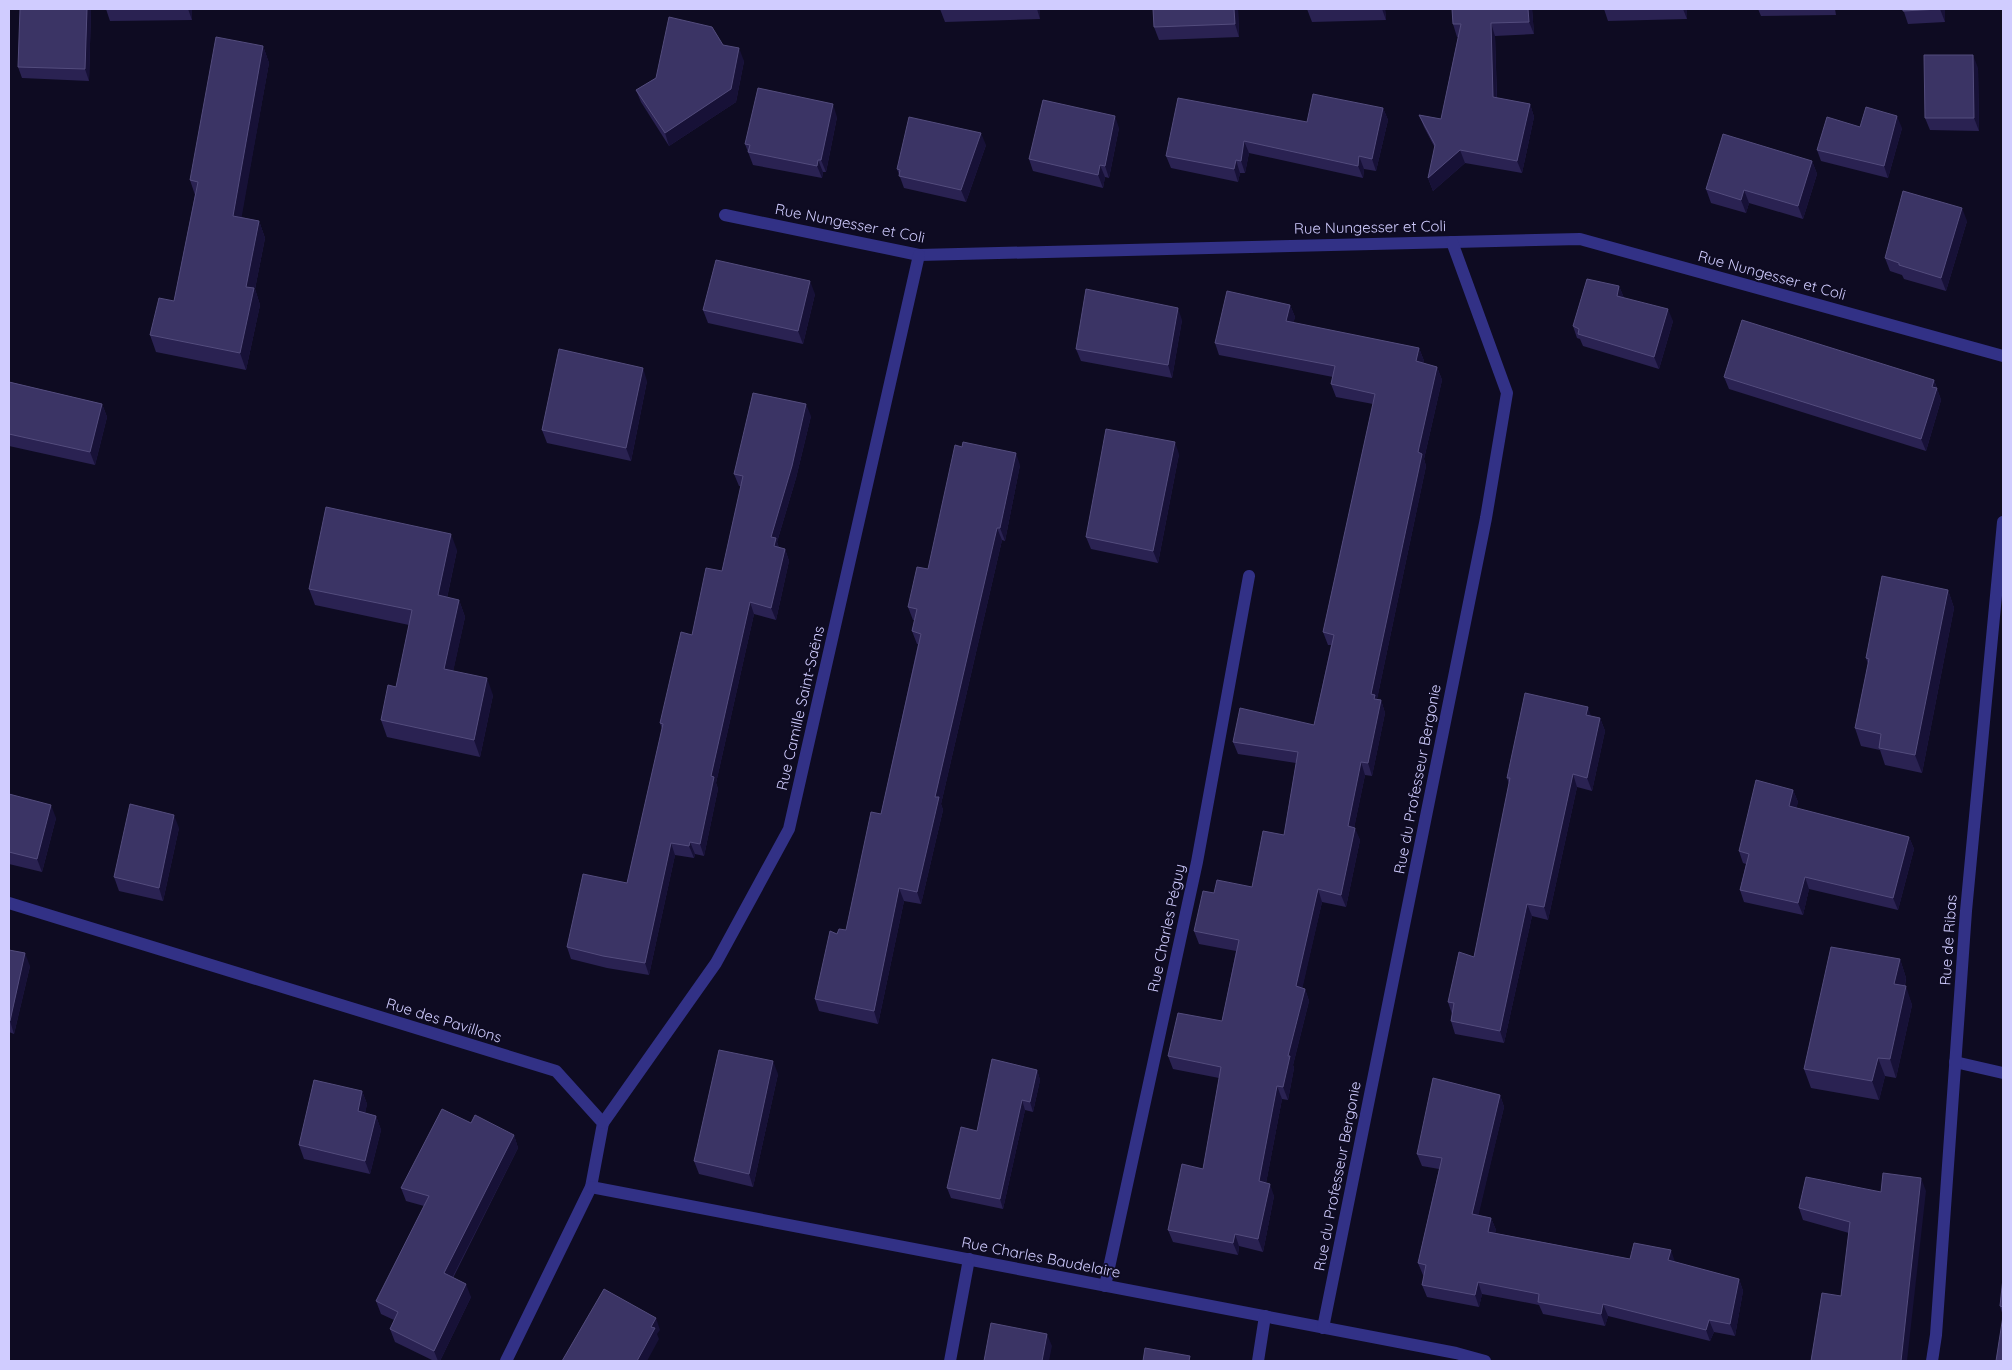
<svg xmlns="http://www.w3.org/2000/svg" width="2012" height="1370" font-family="Quicksand,sans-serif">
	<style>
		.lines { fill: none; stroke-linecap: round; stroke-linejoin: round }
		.minor { stroke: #323186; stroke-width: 12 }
		.wall { fill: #2a2252 }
		.shaded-wall { fill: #171137 }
		.building { fill: #3b3465; stroke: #534c7d }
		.labels { text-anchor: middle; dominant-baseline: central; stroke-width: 4; stroke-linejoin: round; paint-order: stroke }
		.street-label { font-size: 15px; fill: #d0ccff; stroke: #0e0b22 }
	</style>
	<rect width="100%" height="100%" fill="#0e0b22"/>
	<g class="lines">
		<!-- minor -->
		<g class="minor">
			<polyline points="725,215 919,255 1580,239 2003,356"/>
			<polyline points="9,903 556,1071 603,1123 591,1187 506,1361"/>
			<polyline points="1955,1062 2003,1073"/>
			<polyline points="603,1123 716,963 789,829 919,255"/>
			<polyline points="591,1187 1456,1353 1485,1361"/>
			<polyline points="1105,1286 1197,862 1249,576"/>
			<polyline points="1323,1328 1486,518 1507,393 1452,242"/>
			<polyline points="950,1361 969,1259"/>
			<polyline points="1258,1361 1265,1316"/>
			<polyline points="1932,1361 1936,1335 1966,911 2003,522"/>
		</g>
	</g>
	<!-- wall -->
	<g class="wall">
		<polygon points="91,9 89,81 22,78 18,67"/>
		<polygon points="106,9 192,9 192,20 110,21"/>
		<polygon points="940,9 1040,9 1040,19 945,22"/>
		<polygon points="1153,9 1238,9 1239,37 1159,40 1154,27"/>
		<polygon points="1307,9 1385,9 1386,20 1312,22"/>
		<polygon points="1452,9 1532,9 1534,34 1495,36 1497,98 1530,104 1534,117 1522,173 1465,163 1433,191 1428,178 1435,148 1424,127 1419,115 1441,119 1458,37 1457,37 1453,24"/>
		<polygon points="1604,9 1687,9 1687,19 1608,21"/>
		<polygon points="1758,9 1835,9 1836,15 1761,16"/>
		<polygon points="1903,9 1945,9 1945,22 1908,24"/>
		<polygon points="723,45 744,61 736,102 669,146 641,102 636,90 656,78"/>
		<polygon points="263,46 269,63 241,217 259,221 265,238 255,289 260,305 246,370 156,352 150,335 174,301 195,195 190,180"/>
		<polygon points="1978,68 1979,131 1930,130 1925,118"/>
		<polygon points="1383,108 1388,120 1376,171 1364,169 1363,178 1249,153 1245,173 1240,173 1238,182 1171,168 1166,156 1307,122"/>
		<polygon points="837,117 826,172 823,172 822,178 753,165 745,144"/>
		<polygon points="1119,128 1109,178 1105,177 1103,188 1033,171 1029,159"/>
		<polygon points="1902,128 1888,178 1821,161 1817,150"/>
		<polygon points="986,145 966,202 904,188 897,169"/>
		<polygon points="1812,161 1817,174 1803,219 1749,203 1746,213 1711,203 1706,189"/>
		<polygon points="1967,221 1946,291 1904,279 1902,275 1890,271 1885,258"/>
		<polygon points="1619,286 1624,298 1673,321 1659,369 1583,346 1580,339 1577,338 1573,326"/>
		<polygon points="815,294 803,344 708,323 703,310"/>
		<polygon points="1290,305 1295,317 1293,323 1419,348 1424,361 1423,363 1437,367 1442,380 1424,459 1426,466 1377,699 1381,700 1385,713 1372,776 1365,775 1354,828 1360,840 1346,907 1322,902 1302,988 1305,989 1309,1001 1293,1065 1294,1068 1288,1100 1282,1099 1266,1183 1274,1196 1263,1252 1239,1246 1238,1255 1173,1242 1168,1230 1203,1169 1219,1078 1173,1069 1168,1056 1222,1021 1236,951 1199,944 1194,931 1214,893 1252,887 1284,835 1296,763 1238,754 1233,742 1314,725 1331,645 1328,645 1323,632 1373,404 1336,397 1331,384 1333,377 1219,355 1215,343"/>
		<polygon points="1182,320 1172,378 1081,361 1076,349"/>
		<polygon points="1724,377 1934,380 1941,400 1926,451 1729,389"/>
		<polygon points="9,378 10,382 102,404 107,417 95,465 9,446"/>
		<polygon points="647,381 631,461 547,443 542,430"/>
		<polygon points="811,416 796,478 777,542 779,548 785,549 789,561 776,620 754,614 716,783 718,789 704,856 695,854 694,858 675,855 649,975 607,968 571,959 567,947 627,883 662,729 660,723 692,635 722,571 741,486 739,486 734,474"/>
		<polygon points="1179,454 1158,563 1091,549 1086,537"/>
		<polygon points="1020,465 1005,541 1002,540 941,804 943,810 921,904 904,901 878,1024 819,1011 815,999 837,934 846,930 881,814 918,644 917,644 912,631 915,620 913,620 908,607 928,569"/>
		<polygon points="457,550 447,598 459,600 465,617 453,671 493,695 480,757 387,737 381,720 396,687 409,625 315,605 309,589"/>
		<polygon points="1948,590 1954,608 1922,773 1885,765 1880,750 1861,746 1855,728 1868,664 1866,658"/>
		<polygon points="1591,716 1600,718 1605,731 1592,791 1577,787 1548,920 1532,916 1504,1043 1455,1034 1451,1021 1452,1014 1448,1002 1474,957 1509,784 1507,778"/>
		<polygon points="1793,790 1798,802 1796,808 1909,837 1914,849 1898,910 1809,889 1803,915 1744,902 1740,890 1746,864 1743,863 1739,851"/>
		<polygon points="9,794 56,818 42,872 9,864"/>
		<polygon points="179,828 163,901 119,891 114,877"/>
		<polygon points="9,950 30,966 14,1034 9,1032"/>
		<polygon points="1900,959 1906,978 1905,986 1912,1005 1896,1078 1885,1076 1879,1100 1811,1088 1804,1069"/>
		<polygon points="1037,1070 1040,1080 1033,1112 1025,1110 1003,1209 951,1198 947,1188"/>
		<polygon points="778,1074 753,1187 699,1174 694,1161"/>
		<polygon points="362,1091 367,1104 365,1113 376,1116 381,1130 370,1174 304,1159 299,1145"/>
		<polygon points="1500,1095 1504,1107 1478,1215 1491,1218 1496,1230 1495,1233 1630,1259 1675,1262 1739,1279 1743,1291 1735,1336 1714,1332 1710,1341 1608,1316 1605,1326 1543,1314 1539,1305 1482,1294 1479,1307 1427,1297 1422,1285 1424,1276 1423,1275 1418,1263 1439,1169 1422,1166 1417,1154"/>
		<polygon points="471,1123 514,1135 518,1148 453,1278 471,1297 440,1361 434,1361 395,1342 390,1329 394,1320 381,1314 376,1301 424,1206 406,1201 401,1188"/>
		<polygon points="1926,1191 1841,1296 1849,1233 1803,1220 1799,1208 1881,1192"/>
		<polygon points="2003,1278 2003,1361 2003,1316 2000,1306"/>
	</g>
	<!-- shaded-wall -->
	<g class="shaded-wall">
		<polygon points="87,9 91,9 89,81 85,69"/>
		<polygon points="188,9 192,9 192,20"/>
		<polygon points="1037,9 1040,9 1040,19"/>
		<polygon points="1234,9 1238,9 1239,37 1235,24"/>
		<polygon points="1382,9 1385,9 1386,20"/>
		<polygon points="1528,9 1532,9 1534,34 1529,22"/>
		<polygon points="1683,9 1687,9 1687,19"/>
		<polygon points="1940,9 1945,9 1945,22"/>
		<polygon points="1491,23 1495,36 1497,110 1493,97"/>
		<polygon points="263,46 269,63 239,232 233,216"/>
		<polygon points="739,48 744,61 736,102 669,146 665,133"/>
		<polygon points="1973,55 1978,68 1979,131 1974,118"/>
		<polygon points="833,104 837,117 826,172 821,160"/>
		<polygon points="1530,104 1534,117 1522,173 1517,161"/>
		<polygon points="1383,108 1388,120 1376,171 1372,159"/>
		<polygon points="1115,116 1119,128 1109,178 1105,166"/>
		<polygon points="1897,116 1902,128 1888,178 1884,166"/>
		<polygon points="981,133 986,145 966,202 961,190"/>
		<polygon points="1244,141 1249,153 1245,173 1241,161"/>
		<polygon points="1460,150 1465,163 1433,191 1428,178"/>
		<polygon points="1359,156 1364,169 1363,178 1358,166"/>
		<polygon points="818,160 823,172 822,178 817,166"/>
		<polygon points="1236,160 1240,173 1238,182 1234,169"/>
		<polygon points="1812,161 1817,174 1803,219 1798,206"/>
		<polygon points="1100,165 1105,177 1103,188 1098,175"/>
		<polygon points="1744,190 1749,203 1746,213 1741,200"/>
		<polygon points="1962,208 1967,221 1946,291 1941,278"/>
		<polygon points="259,221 265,238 255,289 260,305 246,370 240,353 246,287"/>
		<polygon points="810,281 815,294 803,344 798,331"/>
		<polygon points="1619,286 1624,298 1617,296"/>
		<polygon points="1290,305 1295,317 1291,334 1286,321"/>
		<polygon points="1178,308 1182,320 1172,378 1168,365"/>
		<polygon points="1668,309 1673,321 1659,369 1654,357"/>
		<polygon points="1419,348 1424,361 1421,373 1416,361"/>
		<polygon points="1437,367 1442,380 1424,459 1426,466 1377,699 1381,700 1385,713 1372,776 1368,763 1371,694 1418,452"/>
		<polygon points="643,368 647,381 631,461 626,448"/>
		<polygon points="1934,380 1941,400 1926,451 1921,439 1932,387"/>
		<polygon points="102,404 107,417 95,465 90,452"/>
		<polygon points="806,404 811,416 796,478 777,542 780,550 778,558 771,537"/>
		<polygon points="1175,442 1179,454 1158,563 1153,551"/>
		<polygon points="1016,453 1020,465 1005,541 1000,528"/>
		<polygon points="997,528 1002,540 941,804 943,810 921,904 917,892 935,797"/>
		<polygon points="451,534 457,550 444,612 438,595"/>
		<polygon points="785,549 789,561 776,620 771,608"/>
		<polygon points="1948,590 1954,608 1922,773 1915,755"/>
		<polygon points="459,600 465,617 450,686 444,669"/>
		<polygon points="750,602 754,614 716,783 718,789 704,856 700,844 711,776"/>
		<polygon points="487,678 493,695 480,757 474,740"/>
		<polygon points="1588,707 1592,719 1586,715"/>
		<polygon points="1600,718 1605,731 1592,791 1587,778"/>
		<polygon points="1361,762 1365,775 1352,838 1348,826"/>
		<polygon points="1573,774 1577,787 1548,920 1544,907"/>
		<polygon points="1793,790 1798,802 1794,818 1789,806"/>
		<polygon points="51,805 56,818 42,872 37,859"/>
		<polygon points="174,815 179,828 163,901 159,888"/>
		<polygon points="1355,828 1360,840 1346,907 1341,895"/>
		<polygon points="1909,837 1914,849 1898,910 1893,898"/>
		<polygon points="690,842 695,854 694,858 689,846"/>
		<polygon points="671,843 675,855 649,975 645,963"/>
		<polygon points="1805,877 1809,889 1803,915 1798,903"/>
		<polygon points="899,888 904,901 878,1024 874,1011"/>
		<polygon points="1318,889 1322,902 1300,999 1296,986"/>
		<polygon points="1527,904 1532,916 1504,1043 1500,1031"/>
		<polygon points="25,953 30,966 14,1034 10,1021"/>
		<polygon points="1900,959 1906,978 1901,1002 1894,984"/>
		<polygon points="1906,986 1912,1005 1896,1078 1890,1059"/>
		<polygon points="1305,989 1309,1001 1293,1065 1294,1068 1288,1100 1283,1087 1288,1056"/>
		<polygon points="1878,1058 1885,1076 1879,1100 1872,1081"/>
		<polygon points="773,1061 778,1074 753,1187 749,1174"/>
		<polygon points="1037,1070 1040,1080 1033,1112 1030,1102"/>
		<polygon points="1277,1086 1282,1099 1264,1194 1259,1181"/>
		<polygon points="362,1091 367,1104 363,1124 358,1111"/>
		<polygon points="1500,1095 1504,1107 1476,1226 1472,1214"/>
		<polygon points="1022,1100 1025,1110 1003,1209 1000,1199"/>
		<polygon points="376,1116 381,1130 370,1174 365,1161"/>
		<polygon points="514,1135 518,1148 448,1286 444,1273"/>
		<polygon points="1921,1178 1926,1191 1907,1361 1901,1361"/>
		<polygon points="1270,1184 1274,1196 1263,1252 1258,1239"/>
		<polygon points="1491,1218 1496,1230 1493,1244 1488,1232"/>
		<polygon points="1235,1234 1239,1246 1238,1255 1233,1243"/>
		<polygon points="1671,1250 1675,1262 1668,1260"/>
		<polygon points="1739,1279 1743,1291 1735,1336 1730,1324"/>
		<polygon points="1478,1282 1482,1294 1479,1307 1475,1295"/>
		<polygon points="466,1284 471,1297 440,1361 438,1361 434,1351"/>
		<polygon points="1603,1304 1608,1316 1605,1326 1601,1314"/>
		<polygon points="656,1318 660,1330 657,1334 659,1339 647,1361 637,1361 651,1327"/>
		<polygon points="1709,1320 1714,1332 1710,1341 1706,1330"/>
		<polygon points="1047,1334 1052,1346 1049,1361 1042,1361"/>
	</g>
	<!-- building -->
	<g class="building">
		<polygon points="20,9 87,9 85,69 18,67"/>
		<polygon points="1153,9 1234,9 1235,24 1154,27"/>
		<polygon points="1452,9 1528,9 1529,22 1491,23 1493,97 1530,104 1517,161 1460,150 1428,178 1435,145 1419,115 1441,119 1461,24 1453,24"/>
		<polygon points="1903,9 1940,9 1903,11"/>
		<polygon points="669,17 712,27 723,45 739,48 731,89 665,133 636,90 656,78"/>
		<polygon points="216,37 263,46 233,216 259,221 246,287 254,288 240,353 150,335 159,298 174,301 198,182 190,180"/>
		<polygon points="1924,55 1973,55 1974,118 1925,118"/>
		<polygon points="758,88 833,104 821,160 818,160 817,166 748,152 750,145 745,144"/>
		<polygon points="1313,94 1383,108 1372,159 1359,156 1358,166 1244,141 1241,161 1236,160 1234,169 1166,156 1178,98 1307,122"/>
		<polygon points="1043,100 1115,116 1105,166 1100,165 1098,175 1029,159"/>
		<polygon points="1866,107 1897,116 1884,166 1817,150 1827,117 1860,127"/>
		<polygon points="909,117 981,133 961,190 899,176 900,170 897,169"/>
		<polygon points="1723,134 1812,161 1798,206 1744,190 1741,200 1706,189"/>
		<polygon points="1903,191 1962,208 1941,278 1899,265 1899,263 1885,258"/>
		<polygon points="716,260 810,281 798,331 703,310"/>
		<polygon points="1587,279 1619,286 1617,296 1668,309 1654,357 1578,334 1579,329 1573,326"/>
		<polygon points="1086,289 1178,308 1168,365 1076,349"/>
		<polygon points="1227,291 1290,305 1286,321 1419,348 1416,361 1437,367 1418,452 1422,454 1371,694 1375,695 1374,699 1381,700 1368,763 1361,762 1348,826 1355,828 1341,895 1318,889 1296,986 1305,989 1288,1056 1290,1056 1283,1087 1277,1086 1259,1181 1270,1184 1258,1239 1235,1234 1233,1243 1168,1230 1182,1164 1203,1169 1221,1067 1168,1056 1178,1013 1222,1021 1239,940 1194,931 1203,891 1214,893 1217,880 1252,887 1263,831 1284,835 1298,752 1233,742 1240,708 1314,725 1334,635 1323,632 1375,394 1331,384 1335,366 1215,343"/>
		<polygon points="1742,320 1934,380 1932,387 1937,388 1921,439 1724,377"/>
		<polygon points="559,349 643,368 626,448 542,430"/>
		<polygon points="9,382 102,404 90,452 9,434"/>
		<polygon points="753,393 806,404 792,466 771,537 776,538 774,546 785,549 771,608 750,602 711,776 714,777 700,844 690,842 689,846 671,843 645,963 603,956 567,947 583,874 627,883 663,724 660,723 681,632 692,635 706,568 722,571 743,476 734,474"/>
		<polygon points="1106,429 1175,442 1153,551 1086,537"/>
		<polygon points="963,442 1016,453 1000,528 997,528 935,797 939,797 917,892 899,888 874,1011 815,999 830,931 837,934 839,929 846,930 871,812 881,814 921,634 912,631 917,609 908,607 917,567 928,569 955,445 962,447"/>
		<polygon points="326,507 451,534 438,595 459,600 444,669 487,678 474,740 381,720 388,685 396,687 412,610 309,589"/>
		<polygon points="1882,576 1948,590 1915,755 1879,748 1881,734 1855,728 1869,659 1866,658"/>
		<polygon points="1525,693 1588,707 1586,715 1600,718 1587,778 1573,774 1544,907 1527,904 1500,1031 1451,1021 1454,1003 1448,1002 1459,952 1474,957 1510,778 1507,778"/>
		<polygon points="1756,780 1793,790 1789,806 1909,837 1893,898 1805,877 1798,903 1740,890 1749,854 1739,851"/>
		<polygon points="9,794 51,805 37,859 9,852"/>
		<polygon points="130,804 174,815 159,888 114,877"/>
		<polygon points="1831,947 1900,959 1894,984 1906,986 1890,1059 1878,1058 1872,1081 1804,1069"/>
		<polygon points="9,950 25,953 10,1021 9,1020"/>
		<polygon points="719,1050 773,1061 749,1174 694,1161"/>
		<polygon points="992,1059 1037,1070 1030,1102 1022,1100 1000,1199 947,1188 961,1127 977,1131"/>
		<polygon points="1433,1078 1500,1095 1472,1214 1491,1218 1488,1232 1630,1259 1634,1243 1671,1250 1668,1260 1739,1279 1730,1324 1709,1320 1706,1330 1603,1304 1601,1314 1538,1302 1539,1294 1478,1282 1475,1295 1422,1285 1426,1265 1418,1263 1442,1158 1417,1154"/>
		<polygon points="314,1080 362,1091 358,1111 376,1116 365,1161 299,1145"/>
		<polygon points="442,1109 471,1123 475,1115 514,1135 444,1273 466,1284 434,1351 390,1329 398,1312 376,1301 429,1196 401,1188"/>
		<polygon points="1883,1173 1921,1178 1901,1361 1811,1361 1822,1293 1841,1296 1850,1222 1799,1208 1806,1177 1881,1192"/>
		<polygon points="2003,1278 2003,1307 2000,1306"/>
		<polygon points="604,1289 656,1318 651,1327 655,1328 637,1361 562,1361"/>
		<polygon points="2003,1316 2003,1361 1996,1361"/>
		<polygon points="991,1323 1047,1334 1042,1361 984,1361"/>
		<polygon points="1145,1348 1190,1356 1189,1361 1143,1361"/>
	</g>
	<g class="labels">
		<!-- street labels -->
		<g class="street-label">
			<text transform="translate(850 223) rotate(11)">Rue Nungesser et Coli</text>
			<text transform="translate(1370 227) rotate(-1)">Rue Nungesser et Coli</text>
			<text transform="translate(1772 275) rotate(15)">Rue Nungesser et Coli</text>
			<text transform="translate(800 708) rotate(-77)">Rue Camille Saint-Saëns</text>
			<text transform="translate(1417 779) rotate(-79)">Rue du Professeur Bergonie</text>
			<text transform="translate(1166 928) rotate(-78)">Rue Charles Péguy</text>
			<text transform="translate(1948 940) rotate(-86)">Rue de Ribas</text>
			<text transform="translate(444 1020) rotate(17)">Rue des Pavillons</text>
			<text transform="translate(1337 1176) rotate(-79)">Rue du Professeur Bergonie</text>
			<text transform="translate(1041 1257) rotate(11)">Rue Charles Baudelaire</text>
		</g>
	</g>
	<!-- border -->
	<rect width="2012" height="1370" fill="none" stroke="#d0ccff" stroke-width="20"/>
</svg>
